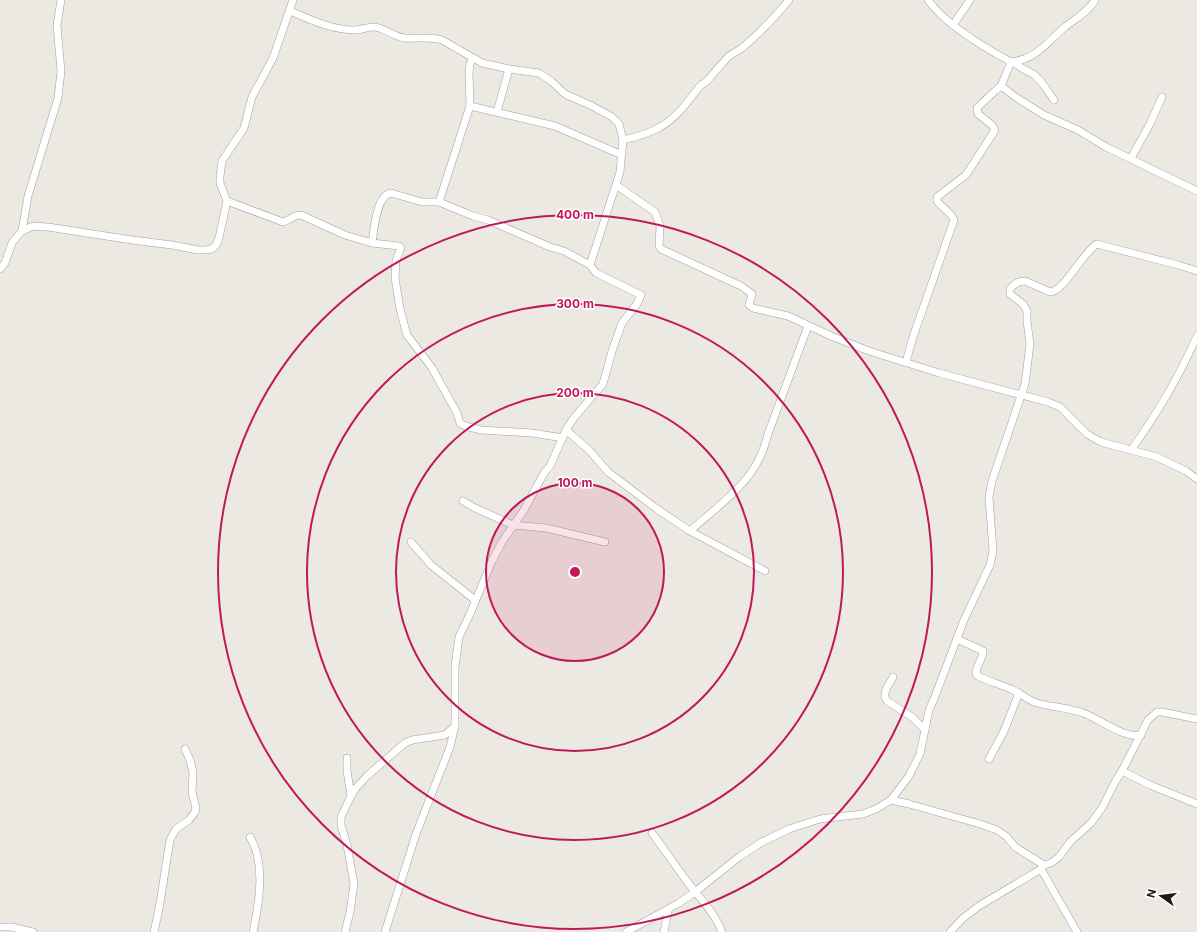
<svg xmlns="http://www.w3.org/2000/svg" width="1197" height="932" font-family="Inter,sans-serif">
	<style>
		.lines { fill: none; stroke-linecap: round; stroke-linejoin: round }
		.minor-casing { stroke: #a0a0a0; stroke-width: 8 }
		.minor { stroke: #fff; stroke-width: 7 }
		.ring { fill: none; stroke: #c2185b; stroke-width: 2 }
		.centre { fill: #c2185b; stroke: #fff; stroke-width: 2 }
		.ring-label { font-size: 12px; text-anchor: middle; font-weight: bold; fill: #c2185b; stroke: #fff; stroke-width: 3; stroke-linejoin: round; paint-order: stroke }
	</style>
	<rect width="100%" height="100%" fill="#ece9e2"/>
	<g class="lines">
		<!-- minor casing -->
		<g class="minor-casing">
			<g id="minor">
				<path d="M928,0C946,25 985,48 1011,62"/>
				<path d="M290,11C311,20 332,30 355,30C361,30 367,27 373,27C384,27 394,37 405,38C418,39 430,36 442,40L482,63L509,69L539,73L551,81L565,94L592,106L612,117L619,124L623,140L620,172L590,265L596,273L641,295L637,304L622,323L612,351L603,384L573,419L566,430L550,466L544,473L524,510L502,542L492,561L470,614L459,637L455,667V726L450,747L416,834L385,932"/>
				<polyline points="953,25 970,0"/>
				<path d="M1014,62C1020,68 1026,70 1033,74C1042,80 1047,91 1054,100"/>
				<polyline points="1001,86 1017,98 1044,115 1078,130 1106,147 1197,191"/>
				<polyline points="470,106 555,126 622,155"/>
				<polyline points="497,112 509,69"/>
				<path d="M623,140C635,137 649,134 660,127C677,118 688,101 700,86C702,84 705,83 707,81C714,72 722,64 729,56C733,53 738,51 742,48C759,34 775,17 789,0"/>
				<polyline points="1131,158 1150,124 1162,97"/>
				<polyline points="616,185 655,212 660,226 659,246 661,249 741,286 752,294 749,305 753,308 788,316 831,336 869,351 939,373 1048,402 1060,407 1087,434 1101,442 1157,457 1186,471 1197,479"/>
				<path d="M227,201L283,222C290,220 293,215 301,215L345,235L372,243L399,246L401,248L396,260L395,278L400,309L407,335L432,368L457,413L460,423L465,426L481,430L532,433L563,438"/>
				<polyline points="439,202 470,106 469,72 470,64 473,58"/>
				<polyline points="22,231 28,196 58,98 61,71 57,25 61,0"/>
				<path d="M372,243C374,231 376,195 391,193L422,202H439L473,216L488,220L550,247L564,251L590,265"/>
				<polyline points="0,269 5,263 12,243 16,238 22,231 33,226 48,227 132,240 172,245 198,250 206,250 212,249 216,245 219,238 227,201 220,183 220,176 222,161 244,128 252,97 273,58 293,0"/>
				<path d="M906,362L913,337L954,220C951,212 942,208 937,201V197L966,175L995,130L992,125L978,114L977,108L995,91L1001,86L1011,62C1037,59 1047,42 1065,27C1075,19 1089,11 1095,0"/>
				<polyline points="566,430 589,450 608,472 657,509 690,531 765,571"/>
				<path d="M1132,449C1157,414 1180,375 1197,336"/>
				<polyline points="463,501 475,508 513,525 546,528 605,542"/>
				<path d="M690,531C710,513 740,491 754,468C761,457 765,446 768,434L808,326"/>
				<polyline points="411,542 431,565 475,600"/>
				<path d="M957,639L983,651C983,659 976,665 976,674L978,676C990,682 1003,685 1015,691C1021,694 1027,699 1034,702C1052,708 1072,707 1090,716C1103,722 1127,739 1141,735"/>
				<path d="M893,677C889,685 881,693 887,701L912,717L925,730"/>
				<polyline points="347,758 347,771 351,796"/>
				<polyline points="989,759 1004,731 1019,693"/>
				<polyline points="1122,771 1150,785 1197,804"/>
				<polyline points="891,800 909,804 980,824 997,830 1007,837 1015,847 1044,865"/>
				<path d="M652,833C665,850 676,867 689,884C701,900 715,913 722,932"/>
				<path d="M250,837C266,863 259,904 253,932"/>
				<polyline points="1041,869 1077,932"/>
				<polyline points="0,927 11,927 33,932"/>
				<polyline points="154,932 159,909 170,840 176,829 189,820 195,812 196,808 192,792 193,773 190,760 185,749"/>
				<polyline points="345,932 350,912 354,884 347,845 341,825 341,817 351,796 356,788 367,776 405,743 412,740 445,735 455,726"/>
				<path d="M626,932L679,903L695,892L739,857L762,842L789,829L820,819L863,814L876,809L891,800L909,776L920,754L929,710L934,699L964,620L990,565L993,551L989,497L992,481L1025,384L1030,344L1027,321V311L1023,304L1010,294V289C1014,284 1019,281 1025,281L1050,292C1064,292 1082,253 1097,244L1178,265L1197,271"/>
				<polyline points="664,932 668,911"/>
				<polyline points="950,932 962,919 979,906 1041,869 1044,865 1051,863 1059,857 1070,842 1091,823 1102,808 1115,782 1122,771 1148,720 1157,712 1162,712 1197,719"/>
			</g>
		</g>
		<!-- minor -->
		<use href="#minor" class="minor"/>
	</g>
	<!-- distance rings -->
	<circle cx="575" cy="572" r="89" fill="#c2185b" fill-opacity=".12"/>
	<g class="ring">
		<circle cx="575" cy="572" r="89"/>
		<circle cx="575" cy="572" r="179"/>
		<circle cx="575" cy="572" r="268"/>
		<circle cx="575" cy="572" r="357"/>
	</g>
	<circle cx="575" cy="572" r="6" class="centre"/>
	<g class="ring-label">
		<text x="575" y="219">400 m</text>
		<text x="575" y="308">300 m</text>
		<text x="575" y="397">200 m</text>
		<text x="575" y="487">100 m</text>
	</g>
	<!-- north arrow -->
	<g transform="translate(1161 896) rotate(284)" stroke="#ffffff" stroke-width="3" paint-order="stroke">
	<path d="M0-3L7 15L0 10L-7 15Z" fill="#1c1c1c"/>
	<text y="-6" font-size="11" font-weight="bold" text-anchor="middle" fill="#1c1c1c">N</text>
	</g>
</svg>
